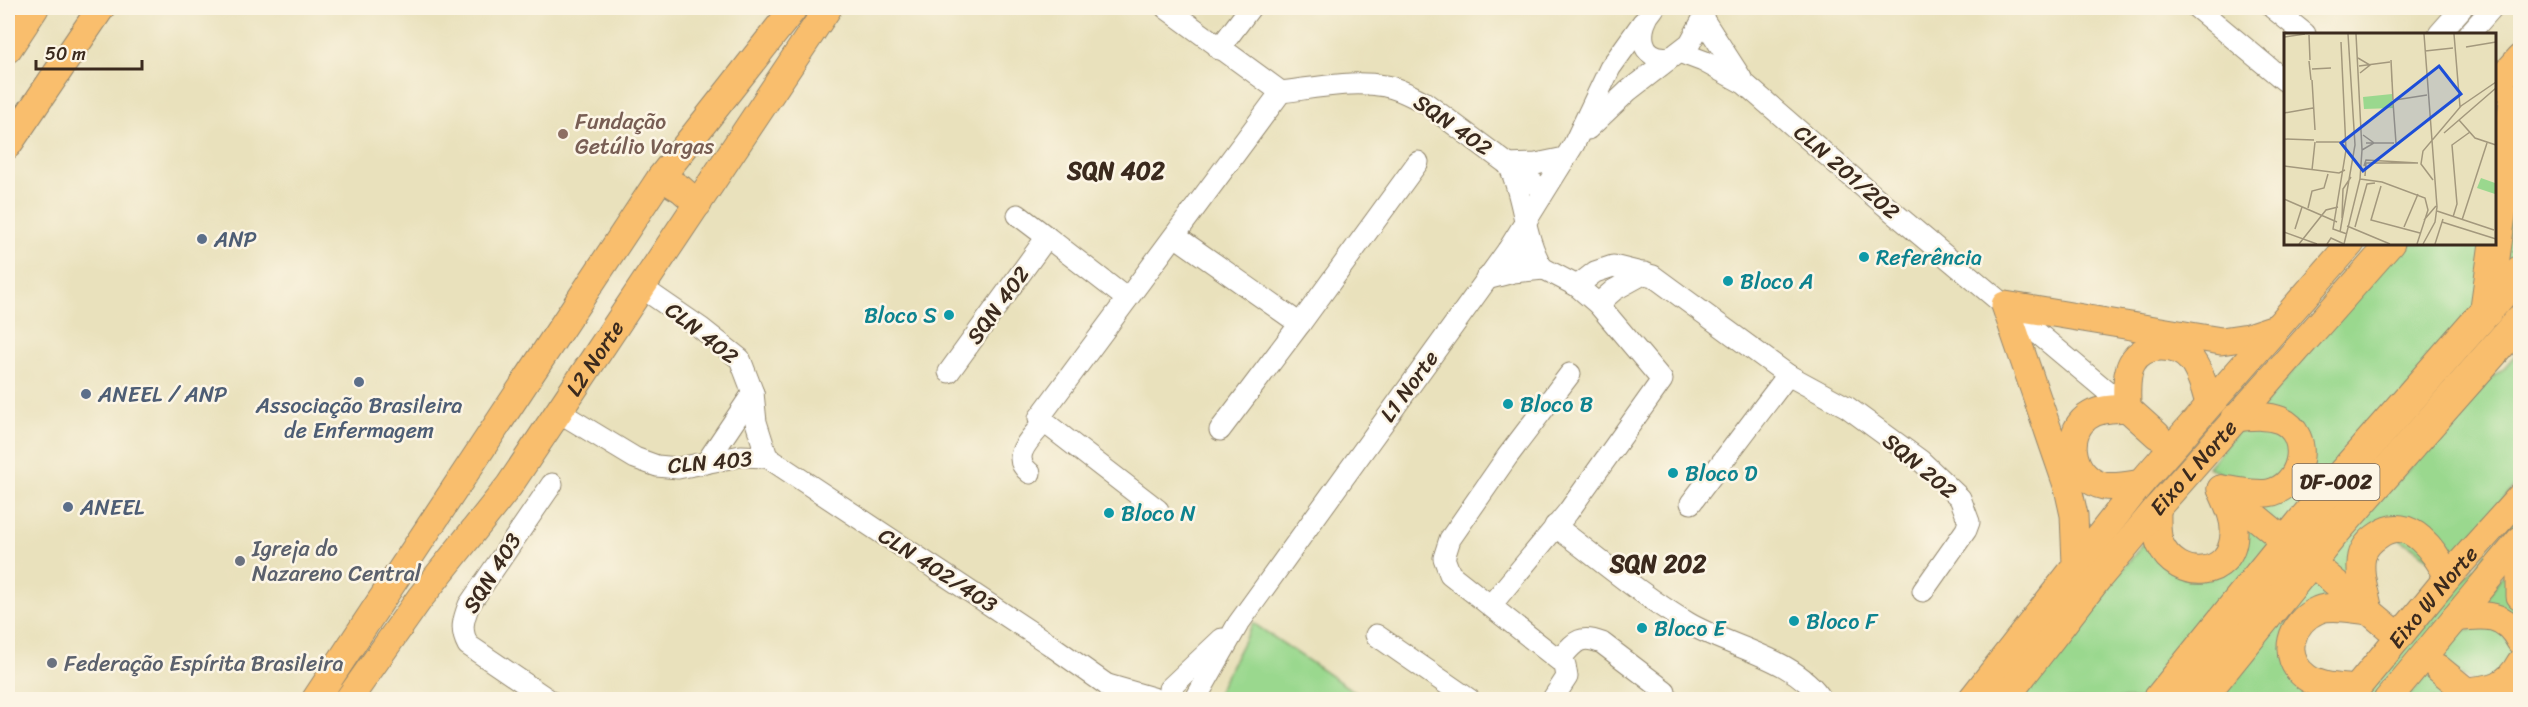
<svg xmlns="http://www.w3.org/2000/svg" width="2528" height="707" font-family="Sriracha,sans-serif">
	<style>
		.green { fill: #9ad88e; stroke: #6a8156; stroke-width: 1.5 }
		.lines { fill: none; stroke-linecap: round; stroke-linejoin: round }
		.minor-casing { stroke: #92866d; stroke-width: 23 }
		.major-casing { stroke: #92866d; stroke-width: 29 }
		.highway-casing { stroke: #92866d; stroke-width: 34 }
		.minor { stroke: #fff; stroke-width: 21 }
		.major { stroke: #f9be6d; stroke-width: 27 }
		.highway { stroke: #f9be6d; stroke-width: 32 }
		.education-dot { fill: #8d6e63; stroke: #fcf5e5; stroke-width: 2 }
		.service-dot { fill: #5c6f8a; stroke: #fcf5e5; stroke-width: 2 }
		.culture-dot { fill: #0f9aa8; stroke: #fcf5e5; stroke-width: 2 }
		.worship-dot { fill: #6b7280; stroke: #fcf5e5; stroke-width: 2 }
		.labels { text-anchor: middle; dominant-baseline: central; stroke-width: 5; stroke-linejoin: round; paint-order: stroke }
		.shield { fill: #fcf5e5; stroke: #75675a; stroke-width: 1.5 }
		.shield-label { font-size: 21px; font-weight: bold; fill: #3b2a1e }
		.education-label { font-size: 22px; fill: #785e54; stroke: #fcf5e5; text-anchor: start }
		.street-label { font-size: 22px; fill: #3b2a1e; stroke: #fcf5e5 }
		.service-label { font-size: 22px; fill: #4e5e75; stroke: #fcf5e5; text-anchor: start }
		.culture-label { font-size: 22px; fill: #0d838f; stroke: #fcf5e5; text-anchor: start }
		.worship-label { font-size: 22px; fill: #5b616d; stroke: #fcf5e5; text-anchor: start }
		.neighbourhood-label { font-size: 24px; font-weight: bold; fill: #3b2a1e; stroke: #fcf5e5 }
		.inset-road { fill: none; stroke: #a3987d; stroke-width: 1.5 }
		.view { fill: #1d4ed8; fill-opacity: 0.15; stroke: #1d4ed8; stroke-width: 3 }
		.inset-edge { fill: none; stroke: #3b2a1e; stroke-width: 3 }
	</style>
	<rect width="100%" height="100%" fill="#fcf5e5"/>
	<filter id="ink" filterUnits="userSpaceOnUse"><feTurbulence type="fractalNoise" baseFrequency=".0167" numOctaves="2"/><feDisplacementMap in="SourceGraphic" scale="12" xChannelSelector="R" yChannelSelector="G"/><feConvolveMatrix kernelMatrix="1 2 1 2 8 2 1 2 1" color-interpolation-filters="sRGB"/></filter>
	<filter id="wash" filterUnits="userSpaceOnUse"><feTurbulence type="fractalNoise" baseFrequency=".008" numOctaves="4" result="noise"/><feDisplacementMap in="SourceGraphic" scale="24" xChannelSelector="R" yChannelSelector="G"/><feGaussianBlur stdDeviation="1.35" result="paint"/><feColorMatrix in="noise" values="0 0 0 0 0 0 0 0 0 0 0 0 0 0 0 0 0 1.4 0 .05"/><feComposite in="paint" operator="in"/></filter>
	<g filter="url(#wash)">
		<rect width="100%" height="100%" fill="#e9e1bc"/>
		<!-- green -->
		<g class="green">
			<polygon points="2520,113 2520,263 2282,528 2248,501 2307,458 2259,411 2400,243 2494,243 2494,141"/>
			<polygon points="2520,349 2520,480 2444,568 2383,528 2362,598 2322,563 2490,379 2504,368"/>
			<polygon points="2268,425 2294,444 2279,482 2235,481 2208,467 2237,431"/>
			<polygon points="2235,512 2271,543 2144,699 2018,700 2151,534 2203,578"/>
			<polygon points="2520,513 2520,530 2377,699 2362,700"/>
			<polygon points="2515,560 2514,596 2520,617 2520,630 2474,613"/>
			<polygon points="2311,577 2337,602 2287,648 2335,699 2213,700"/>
			<polygon points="1253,623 1365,699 1214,699"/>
			<polygon points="2496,625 2520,657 2480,687 2439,660 2464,630"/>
			<polygon points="2428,674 2452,699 2406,700"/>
		</g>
	</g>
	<g filter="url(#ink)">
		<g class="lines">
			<!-- minor casing -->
			<g class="minor-casing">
				<g id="minor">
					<path d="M1166,8L1281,92C1314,88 1351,80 1385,86C1399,88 1412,96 1424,102L1544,191"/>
					<path d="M1654,8C1636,27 1638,62 1671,57"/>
					<polyline points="2197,8 2285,81"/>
					<polyline points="2273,8 2305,34"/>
					<polyline points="1703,19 1741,78"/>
					<polyline points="2439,34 2462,8"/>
					<polyline points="2469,34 2492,8"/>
					<polyline points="1219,49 1250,8"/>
					<polyline points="1679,52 1703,61 1745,84 1868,191 2127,408"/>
					<polyline points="1588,129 1628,91 1690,43 1703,19 1703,8"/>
					<polyline points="1508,165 1536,164 1565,158"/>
					<path d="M1509,165C1525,200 1523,237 1543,269"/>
					<polyline points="1018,215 1047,237"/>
					<polyline points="1175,236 1300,324 1220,430"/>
					<polyline points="1486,279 1513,272 1543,269"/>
					<polyline points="1577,286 1595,272 1613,266 1653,276 1788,375 1847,407 1921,461 1960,498 1969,522 1966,530 1923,591"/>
					<polyline points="641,287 702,329 740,359 753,393 756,422 767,457"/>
					<polyline points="1598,304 1614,290 1645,273"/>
					<polyline points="1300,324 1418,162"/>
					<polyline points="949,372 1047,237 1127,299"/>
					<polyline points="559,412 635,458 657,466 678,468 741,456 767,457 1049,644 1107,685 1121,700"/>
					<polyline points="706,463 753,393"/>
					<path d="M1030,473C1008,456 1032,438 1044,422"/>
					<polyline points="1691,503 1788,375"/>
					<polyline points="1158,510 1039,418 1281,92"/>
					<path d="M1555,526C1599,559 1641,595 1688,623C1728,647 1796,658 1822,700"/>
					<polyline points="1491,605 1568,512 1662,380 1598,304 1577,286 1508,250"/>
					<polyline points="1376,635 1470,700"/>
					<path d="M1560,659C1575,642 1579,634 1602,643L1665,691"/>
					<polyline points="1108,685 1153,698"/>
					<polyline points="1169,689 1222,639"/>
					<path d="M549,700L468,645C460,630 463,620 469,605L552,484"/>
					<polyline points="1195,700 1238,624 1508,250 1574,144 1610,68 1643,22"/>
					<polyline points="1552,700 1567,677 1565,665 1450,574 1444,558 1450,539 1507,457 1570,374"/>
				</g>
			</g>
			<!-- major casing -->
			<g class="major-casing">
				<g id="major">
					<polyline points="8,49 35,8"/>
					<polyline points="2494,87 2520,58"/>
					<polyline points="8,145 101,8"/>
					<polyline points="661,177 681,189 698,204"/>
					<path d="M2127,408C2127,394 2125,376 2132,363C2144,341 2178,343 2192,361C2201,374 2205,389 2209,404"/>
					<path d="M2141,483C2129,485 2116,488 2104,486C2073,480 2062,436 2087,417C2099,408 2114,409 2127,408L2157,435"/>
					<path d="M2221,489C2235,490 2254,495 2268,493C2302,488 2314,435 2280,420C2265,414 2249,417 2234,418"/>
					<polyline points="2222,489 2274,532"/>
					<path d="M2157,508C2157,519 2156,534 2160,544C2177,582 2233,579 2234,533C2235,518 2227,503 2221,489"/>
					<polyline points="2076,564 2074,515 2068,488 2005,305 2221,341 2248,337 2275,328"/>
					<polyline points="2520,565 2520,596"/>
					<polyline points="2319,569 2388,627"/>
					<path d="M2369,611C2366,594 2358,574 2362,556C2364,547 2371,540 2379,535C2410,513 2436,553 2448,577"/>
					<path d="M2455,618C2485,614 2505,612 2520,641"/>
					<polyline points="2438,668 2477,700"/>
					<path d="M2355,689C2339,687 2319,687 2306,677C2280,657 2290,622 2318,610C2333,604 2354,610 2369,611"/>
					<path d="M2466,691C2492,689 2507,687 2520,663"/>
					<polyline points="315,700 661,177 794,8"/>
					<path id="s1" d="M348,700L420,598L509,486L828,8"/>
					<polyline points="1971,700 2141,483 2351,243"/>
					<path id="s2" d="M2004,700L2097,580L2157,508L2391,243"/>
					<path id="s3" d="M2347,700L2448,577L2520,497"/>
					<polyline points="2387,700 2520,540"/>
				</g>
			</g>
			<!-- highway casing -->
			<g class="highway-casing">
				<g id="highway">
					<polyline points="2486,311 2515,104 2520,99"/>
					<polyline points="2159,700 2323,497 2520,272"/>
					<polyline points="2198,700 2333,533 2520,321"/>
				</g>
			</g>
			<!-- minor -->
			<use href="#minor" class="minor"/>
			<!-- major -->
			<use href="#major" class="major"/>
			<!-- highway -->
			<use href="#highway" class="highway"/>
		</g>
	</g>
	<!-- markers -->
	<circle class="education-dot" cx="563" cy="134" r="6"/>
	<g class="service-dot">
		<circle cx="202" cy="239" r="6"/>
		<circle cx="359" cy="382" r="6"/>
		<circle cx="86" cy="394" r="6"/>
		<circle cx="68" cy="507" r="6"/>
	</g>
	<g class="culture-dot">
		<circle cx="1864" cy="257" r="6"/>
		<circle cx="1728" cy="281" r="6"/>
		<circle cx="949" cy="315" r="6"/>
		<circle cx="1508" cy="404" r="6"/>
		<circle cx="1673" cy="473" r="6"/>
		<circle cx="1109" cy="513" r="6"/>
		<circle cx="1794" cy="621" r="6"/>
		<circle cx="1642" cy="628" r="6"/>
	</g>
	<g class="worship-dot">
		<circle cx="240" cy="561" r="6"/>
		<circle cx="52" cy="663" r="6"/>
	</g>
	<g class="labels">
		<!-- shield labels -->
		<rect class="shield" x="2292.5" y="464" width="87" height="36" rx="4.5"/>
		<g class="shield-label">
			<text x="2336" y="482">DF-002</text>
		</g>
		<!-- education labels -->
		<g class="education-label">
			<text x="575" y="121">Fundação<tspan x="575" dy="25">Getúlio Vargas</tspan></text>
		</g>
		<!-- street labels -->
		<g class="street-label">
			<text transform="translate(1453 125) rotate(35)">SQN 402</text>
			<text transform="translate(1847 172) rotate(41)">CLN 201/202</text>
			<text transform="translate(998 305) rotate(-54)">SQN 402</text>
			<text transform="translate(702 333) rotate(38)">CLN 402</text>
			<text stroke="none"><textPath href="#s1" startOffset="422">L2 Norte</textPath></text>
			<text transform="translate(1409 386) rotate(-54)">L1 Norte</text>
			<text transform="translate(710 462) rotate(-5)">CLN 403</text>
			<text transform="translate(1920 466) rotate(40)">SQN 202</text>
			<text stroke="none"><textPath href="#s2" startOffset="300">Eixo L Norte</textPath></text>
			<text transform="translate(938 570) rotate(33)">CLN 402/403</text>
			<text transform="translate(492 573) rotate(-58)">SQN 403</text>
			<text stroke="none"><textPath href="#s3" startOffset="134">Eixo W Norte</textPath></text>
		</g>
		<!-- service labels -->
		<g class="service-label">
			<text x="214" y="239">ANP</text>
			<text x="98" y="394">ANEEL / ANP</text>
			<text x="359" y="405" text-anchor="middle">Associação Brasileira<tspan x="359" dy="25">de Enfermagem</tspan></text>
			<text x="80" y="507">ANEEL</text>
		</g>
		<!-- culture labels -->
		<g class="culture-label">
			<text x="1876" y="257">Referência</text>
			<text x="1740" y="281">Bloco A</text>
			<text x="937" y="315" text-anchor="end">Bloco S</text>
			<text x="1520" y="404">Bloco B</text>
			<text x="1685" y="473">Bloco D</text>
			<text x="1121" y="513">Bloco N</text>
			<text x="1806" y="621">Bloco F</text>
			<text x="1654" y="628">Bloco E</text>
		</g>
		<!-- worship labels -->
		<g class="worship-label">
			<text x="252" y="548">Igreja do<tspan x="252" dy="25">Nazareno Central</tspan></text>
			<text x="64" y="663">Federação Espírita Brasileira</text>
		</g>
		<!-- neighbourhood labels -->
		<g class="neighbourhood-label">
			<text x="1116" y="171">SQN 402</text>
			<text x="1658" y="564">SQN 202</text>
		</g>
	</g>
	<!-- overview -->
	<g transform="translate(2284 33)">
		<rect width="212" height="212" fill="#e9e1bc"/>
		<path d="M108,61L109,75L80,76L79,64ZM197,145L211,150V161L193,155Z" fill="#9ad88e"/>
		<path class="inset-road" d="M170,1L176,74M25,2L26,27M0,4L21,1M57,9L62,117L49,196L63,201M182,14L212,9M141,18L169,15M74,25L86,32L76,40M25,28L27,47M75,33L106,29M28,36L47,35M28,47L31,97M108,49L107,27L109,67M111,67L143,62M109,69L112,110M0,80L29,75M175,87L191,105L212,112M160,100L212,55M0,106L30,107M32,109H62M82,110H110M78,117L90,110L79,102M0,133L55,140L61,137M80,133L82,127L134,130H82L81,143M28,137L31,109M76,146L98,149L141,165L144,177L133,211M149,147L137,131L139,118L177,73L212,49M97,153L87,187L136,200M0,166L53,189M24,175L28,158L40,155L44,141M153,178L210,197M169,184L173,171L168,112L186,99M58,185L59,156L67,144M140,187L152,173M178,187L203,110M158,189L212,206M63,193L106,211M71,194L83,151L91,150M120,194L134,161M11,196L18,174M0,199L33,211M56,199L71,112L64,1M15,211L42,177L54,174M43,211L47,205L60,211M60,211L76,146L78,117L72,1M139,211L151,189L153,174L140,1M151,211L159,186"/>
		<path class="view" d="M155,33L177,61L79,138L57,110Z"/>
		<rect width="212" height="212" class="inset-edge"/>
	</g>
	<!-- margin -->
	<rect width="2528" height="707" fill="none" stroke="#fcf5e5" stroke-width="30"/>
	<!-- scale -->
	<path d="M36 60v9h106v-9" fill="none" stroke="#3b2a1e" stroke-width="3"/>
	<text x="45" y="60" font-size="18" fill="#3b2a1e" stroke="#fcf5e5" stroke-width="4.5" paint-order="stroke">50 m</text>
</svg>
